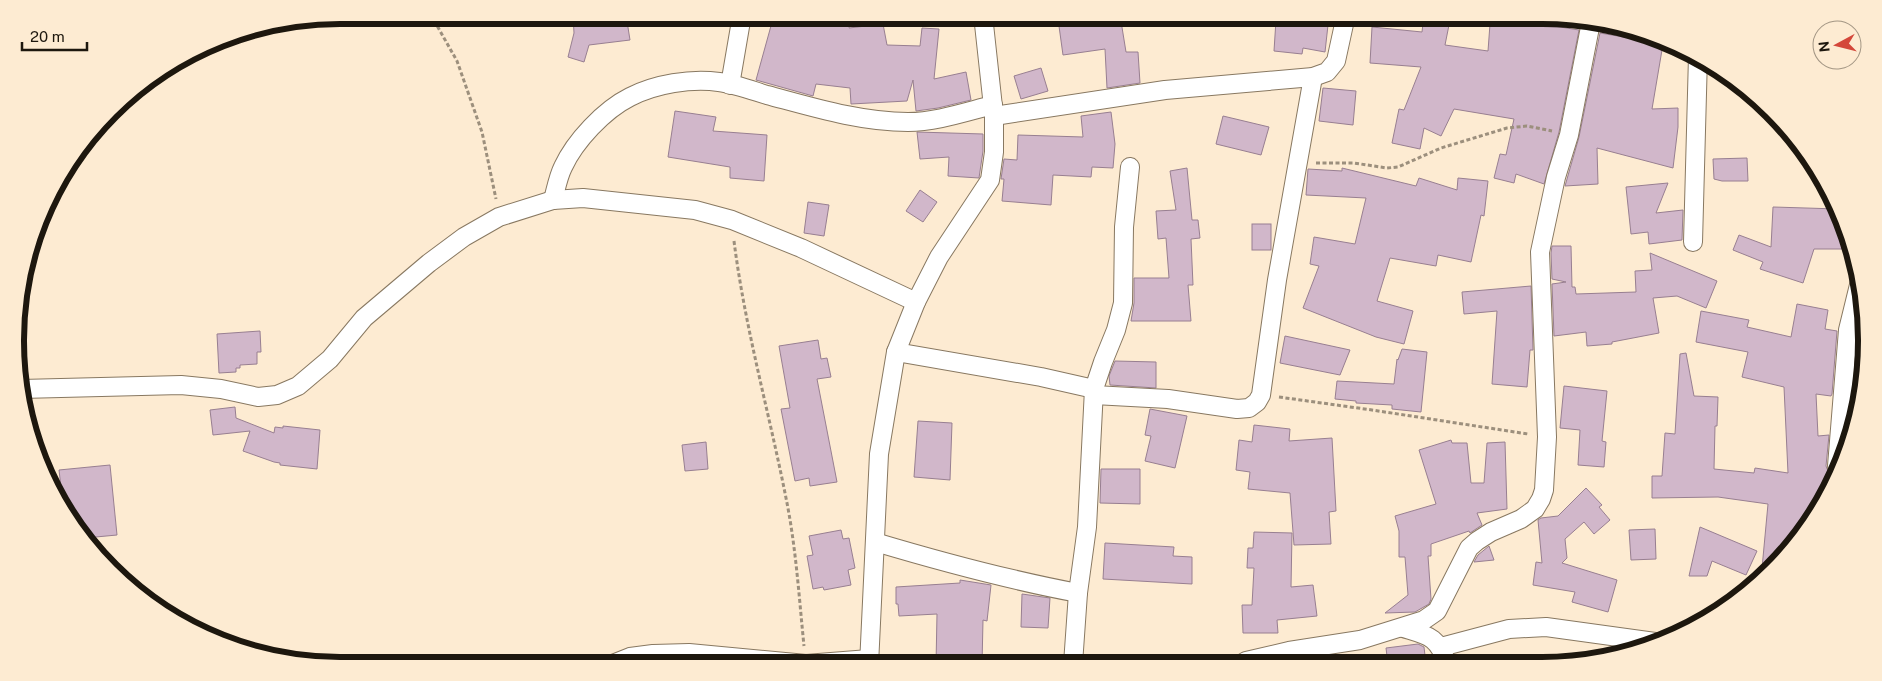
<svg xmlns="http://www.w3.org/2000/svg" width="1882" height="681" font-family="'Public Sans',sans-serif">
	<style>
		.building { fill: #d1b7ca; stroke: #987f91 }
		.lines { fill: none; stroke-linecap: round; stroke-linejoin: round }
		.street-casing { stroke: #887861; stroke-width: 20 }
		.path { stroke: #9c8f7d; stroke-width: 3; stroke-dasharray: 4 2.5; stroke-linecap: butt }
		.street { stroke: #fff; stroke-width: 18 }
		.rim { fill: none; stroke: #1d170e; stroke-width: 6 }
	</style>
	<rect width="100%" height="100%" fill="#fdebd2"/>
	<!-- building -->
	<g class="building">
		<polygon points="573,15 626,15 630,40 589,45 584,62 568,57 574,33"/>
		<polygon points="774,15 852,15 849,28 883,24 887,45 920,46 922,28 939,29 934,79 966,72 971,100 938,108 916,111 913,80 907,101 851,104 850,88 816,84 813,96 756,80"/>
		<polygon points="1095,15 1120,15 1126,52 1138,52 1140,83 1107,88 1105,49 1063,55 1058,19"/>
		<polygon points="1424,15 1451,15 1445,45 1488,51 1490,24 1560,27 1579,30 1559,132 1544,184 1516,174 1514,183 1494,178 1500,154 1506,155 1514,119 1454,109 1441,136 1424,128 1420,149 1392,143 1399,109 1404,110 1421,67 1370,63 1372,27 1422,32"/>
		<polygon points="1276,20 1328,25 1325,52 1303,48 1302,54 1274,51"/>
		<polygon points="1642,32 1659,39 1658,44 1663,44 1652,109 1678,108 1678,127 1673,168 1597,148 1598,184 1565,186 1579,137 1600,33 1641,40"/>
		<polygon points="1041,68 1048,91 1021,99 1014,76"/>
		<polygon points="1323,88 1356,91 1353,125 1319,121"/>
		<polygon points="675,111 716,117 713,131 767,135 764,181 730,178 730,167 668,157"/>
		<polygon points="1111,112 1115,144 1113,168 1092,167 1091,177 1053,175 1051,205 1002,201 1004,179 1001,179 1004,159 1017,160 1018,135 1083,137 1081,116"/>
		<polygon points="1223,116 1269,127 1261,155 1216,144"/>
		<polygon points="917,132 983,134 983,151 979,178 948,176 949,157 920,159"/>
		<polygon points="1747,158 1748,181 1722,181 1714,179 1713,159"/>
		<polygon points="1187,168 1192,220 1198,220 1200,238 1191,239 1193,285 1188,285 1191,321 1131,321 1134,303 1134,278 1169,278 1166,238 1158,239 1156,211 1176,210 1170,171"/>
		<polygon points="1342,168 1416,186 1419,178 1457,190 1458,178 1488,181 1484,216 1481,215 1471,262 1438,255 1436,266 1390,258 1377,301 1413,311 1404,344 1376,337 1303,308 1319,266 1310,264 1314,237 1355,244 1366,198 1306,195 1308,169 1342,171"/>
		<polygon points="1668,183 1656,213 1683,210 1682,240 1649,244 1648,232 1631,234 1626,187"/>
		<polygon points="920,190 937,202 923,222 906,211"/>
		<polygon points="808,202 829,205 824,236 804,233"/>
		<polygon points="1773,207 1838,209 1842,219 1842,249 1814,249 1803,283 1760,269 1763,262 1733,250 1739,235 1771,247"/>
		<rect x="1252" y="224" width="19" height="26"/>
		<polygon points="1552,246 1571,246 1572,287 1575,287 1576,294 1636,292 1635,271 1652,270 1650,253 1717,281 1706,308 1677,296 1653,298 1659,333 1612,342 1612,344 1587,346 1586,332 1554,336 1552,284 1566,282 1552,279 1551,253"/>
		<polygon points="1531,286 1533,350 1530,350 1527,387 1492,384 1497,311 1464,314 1462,292"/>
		<polygon points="1797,304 1828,310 1825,329 1837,331 1832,394 1831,396 1816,394 1818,436 1829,435 1826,466 1828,471 1833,476 1812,521 1761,579 1768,504 1718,497 1652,498 1652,476 1662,476 1665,433 1675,434 1680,354 1686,353 1694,396 1718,397 1717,426 1715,426 1714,469 1754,473 1755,468 1788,473 1784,387 1742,377 1748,352 1696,342 1701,311 1749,320 1747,327 1791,337"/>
		<polygon points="260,331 261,352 257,352 257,364 240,365 240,368 236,368 236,372 219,373 217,334"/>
		<polygon points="1858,335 1865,336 1866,362 1860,399 1853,398"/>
		<polygon points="1285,336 1350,350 1340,375 1280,363"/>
		<polygon points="818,340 821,359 827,358 831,377 817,379 837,482 810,486 809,478 795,481 781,409 790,408 779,346"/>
		<polygon points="1402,349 1427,352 1421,412 1392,409 1392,405 1356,403 1356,401 1335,399 1337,381 1394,384 1397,359 1398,360"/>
		<polygon points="1115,361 1156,362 1156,388 1110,385 1109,376"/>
		<polygon points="1564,386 1607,391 1602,441 1606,442 1604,467 1578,465 1580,430 1560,428"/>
		<polygon points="235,407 236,418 274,433 275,427 283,428 283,426 320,430 317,469 280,465 280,463 274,462 243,451 250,431 213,435 210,410"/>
		<polygon points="1150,409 1187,416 1175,468 1145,461 1151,436 1145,435"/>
		<polygon points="918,421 952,423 950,480 914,477"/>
		<polygon points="1254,425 1290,429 1289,441 1332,438 1336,511 1329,512 1331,544 1294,545 1290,493 1248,489 1250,472 1236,470 1239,440 1252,442"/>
		<polygon points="1451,440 1452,443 1467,443 1471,483 1484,483 1487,443 1505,442 1507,509 1477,513 1482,525 1470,533 1469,531 1431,544 1431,556 1428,556 1431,599 1429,604 1415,612 1385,613 1408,595 1405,557 1399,557 1399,531 1395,516 1436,504 1419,450"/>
		<polygon points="706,442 708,469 685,471 682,445"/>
		<polygon points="110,465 117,535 85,538 70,521 63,504 59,470"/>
		<polygon points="1101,469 1140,469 1140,504 1100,503"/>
		<polygon points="1586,488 1602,505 1599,507 1610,520 1594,534 1584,522 1565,539 1567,558 1562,563 1617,580 1608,612 1572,602 1575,592 1533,585 1536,562 1542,563 1538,520 1541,518 1558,516"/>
		<polygon points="1700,527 1757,551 1746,575 1712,561 1707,576 1689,576"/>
		<polygon points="1655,529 1656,559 1631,560 1629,530"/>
		<polygon points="841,530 843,539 849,538 855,568 848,570 851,585 824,590 823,587 813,589 807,556 813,555 809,536"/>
		<polygon points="1254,532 1292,533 1291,587 1313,585 1317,616 1277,620 1278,633 1243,633 1242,605 1252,605 1254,568 1247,568 1248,548 1253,548"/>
		<polygon points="1105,543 1174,547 1173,556 1192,557 1192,584 1103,579"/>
		<polygon points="1489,546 1494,560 1474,562 1478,555"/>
		<polygon points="960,580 991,585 987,621 983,620 982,665 936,665 937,614 899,616 898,604 896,604 896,587 960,583"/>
		<polygon points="1022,594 1050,598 1048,628 1021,627"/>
		<polygon points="1418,644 1424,647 1426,664 1388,664 1386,648"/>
	</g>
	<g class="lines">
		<!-- street casing -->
		<g class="street-casing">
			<g id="street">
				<polyline points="730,85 742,15"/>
				<polyline points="994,116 1165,90 1313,77 1327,72 1336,61 1346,15"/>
				<path d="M553,200C556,189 558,177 563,167C575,141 604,110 630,97C655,84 691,78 719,82C735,84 751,90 767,95C812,107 860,122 908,122C936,122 965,112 993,105"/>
				<polyline points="1693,242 1698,56"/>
				<polyline points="896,352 1041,377 1094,389"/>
				<polyline points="21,389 181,385 221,389 258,397 277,395 298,386 330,359 364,318 429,263 464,237 499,217 553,200 583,198 695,210 732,220 801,248 916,302"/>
				<polyline points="1094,395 1168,399 1237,409 1249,408 1257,402 1261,395 1277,280 1313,77"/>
				<polyline points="1837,466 1848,330 1860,281"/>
				<path d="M875,542C942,562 1009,580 1078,593"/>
				<path d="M1403,628C1429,636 1437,636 1447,663"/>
				<polyline points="1441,647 1509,629 1546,627 1655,642"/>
				<polyline points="1073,664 1078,593 1087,527 1094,389 1103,362 1116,330 1123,303 1124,227 1130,167"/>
				<polyline points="1241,664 1246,661 1289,651 1360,640 1424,620 1437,611 1469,548 1477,541 1491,532 1521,519 1535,509 1541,499 1544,490 1547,437 1540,252 1556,177 1569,135 1591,22"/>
				<polyline points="610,665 630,657 653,654 689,653 806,664 869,659"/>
				<polyline points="869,665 879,454 896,352 916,302 939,257 990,180 994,152 994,116 983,15"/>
			</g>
		</g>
		<!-- path -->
		<g class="path">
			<polyline points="431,15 457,61 482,132 496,199"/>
			<polyline points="1316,163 1354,163 1387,168 1398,167 1441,148 1507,128 1527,126 1552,131"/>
			<path d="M734,241C745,328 769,412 786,498C796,547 799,597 804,646"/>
			<polyline points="1279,397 1372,410 1528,434"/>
		</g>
		<!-- street -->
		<use href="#street" class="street"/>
	</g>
	<!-- crop -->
	<path d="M0 0H1882V681H0ZM340 24H1542A316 316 0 0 1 1858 340V341A316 316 0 0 1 1542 657H340A316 316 0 0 1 24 341V340A316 316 0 0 1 340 24Z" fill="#fdebd2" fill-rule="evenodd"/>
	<path class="rim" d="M340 24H1542A316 316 0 0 1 1858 340V341A316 316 0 0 1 1542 657H340A316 316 0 0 1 24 341V340A316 316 0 0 1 340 24Z"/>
	<!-- north arrow -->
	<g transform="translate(1837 45) rotate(263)"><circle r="24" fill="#fdebd2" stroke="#a39684"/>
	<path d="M0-4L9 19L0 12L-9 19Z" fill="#d4473a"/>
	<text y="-8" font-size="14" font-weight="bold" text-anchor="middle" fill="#1d170e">N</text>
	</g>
	<!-- scale -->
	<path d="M22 42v8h65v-8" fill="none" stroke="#1d170e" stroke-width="2.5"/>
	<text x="30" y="42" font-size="15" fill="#1d170e" stroke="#fdebd2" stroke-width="4" paint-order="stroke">20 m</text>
</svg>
